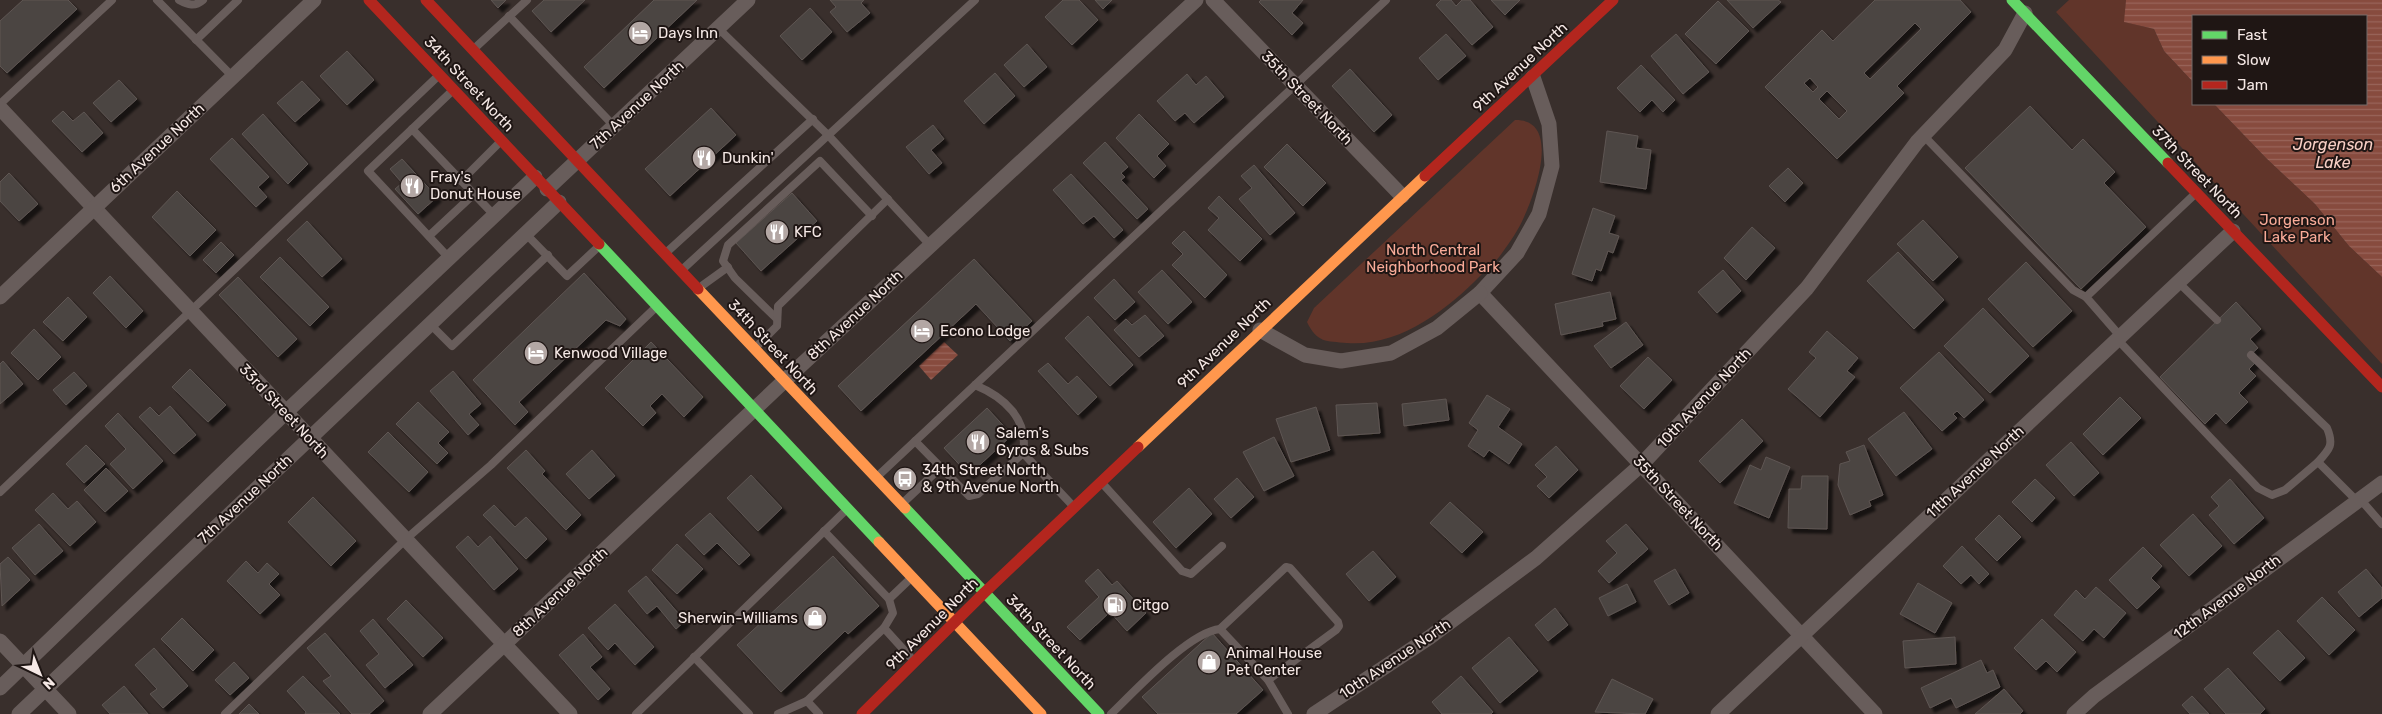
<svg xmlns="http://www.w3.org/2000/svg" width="2382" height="714" font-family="Rubik,sans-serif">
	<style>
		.park { fill: #61352a }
		.water { fill: url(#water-rules) }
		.building { fill: #4c4442; stroke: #5e5653; fill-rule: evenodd; filter: url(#shadow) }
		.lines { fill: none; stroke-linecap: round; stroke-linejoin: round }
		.lane { stroke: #685d5b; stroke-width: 8 }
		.street { stroke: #685d5b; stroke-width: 15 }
		.fast { stroke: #63d668; stroke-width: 11 }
		.slow { stroke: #ff974d; stroke-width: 11 }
		.jam { stroke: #b3261e; stroke-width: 11 }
		.labels { text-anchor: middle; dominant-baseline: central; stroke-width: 4; stroke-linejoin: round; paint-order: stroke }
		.poi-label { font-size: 15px; fill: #f5e8e5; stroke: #1f1614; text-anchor: start }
		.street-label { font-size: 15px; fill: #f5e8e5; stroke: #1f1614 }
		.park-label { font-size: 15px; fill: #f9ab98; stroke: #1f1614 }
		.water-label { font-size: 16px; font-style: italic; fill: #f8cfc5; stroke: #1f1614 }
	</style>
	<defs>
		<pattern id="water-rules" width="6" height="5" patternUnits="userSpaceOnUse" patternTransform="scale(1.25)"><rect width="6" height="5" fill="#874b3e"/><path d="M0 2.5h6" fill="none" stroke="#99655a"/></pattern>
		<filter id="shadow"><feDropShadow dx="4.5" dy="4.5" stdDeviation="1" flood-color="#0009"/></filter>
	</defs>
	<rect width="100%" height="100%" fill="#392f2c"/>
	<!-- park -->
	<g class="park">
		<polygon points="2069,0 2126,0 2125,22 2154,29 2164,51 2193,82 2193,104 2214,104 2266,158 2315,204 2349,246 2382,277 2382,364 2056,12"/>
		<path d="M1515,120C1562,119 1535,193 1524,217C1519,229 1510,242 1502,253C1497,261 1488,268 1481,275C1447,310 1399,347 1347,343C1326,341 1317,343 1307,322L1314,308Z"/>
	</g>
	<!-- water -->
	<g class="water">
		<polygon points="2126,0 2382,0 2382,277 2349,246 2315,204 2266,158 2214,104 2366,104 2366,16 2193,16 2193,82 2164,51 2154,29 2124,22"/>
		<polygon points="944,342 958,355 931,380 919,366"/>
	</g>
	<!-- building -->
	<g class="building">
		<polygon points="23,0 68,0 77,9 7,73 0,66 0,21"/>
		<polygon points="491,0 506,0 498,8"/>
		<polygon points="544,0 585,0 551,32 532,11"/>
		<polygon points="654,0 697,0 604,88 584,67"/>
		<polygon points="830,0 864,0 861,3 870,13 847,32 830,12 836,7"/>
		<polygon points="1063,0 1079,0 1098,20 1072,45 1045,17"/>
		<polygon points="1095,0 1112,0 1103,9"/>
		<polygon points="1261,0 1303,0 1292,13 1303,23 1292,35 1259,2"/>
		<polygon points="1441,0 1451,0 1456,6 1462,0 1470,0 1493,27 1472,45 1436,5"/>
		<polygon points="1491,0 1520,0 1505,15"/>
		<polygon points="1727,0 1778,0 1781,2 1753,28"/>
		<path d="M1875,0H1960L1971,12L1897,86L1904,93L1837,159L1765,87L1822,30L1833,41ZM1915,23L1921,29L1870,79L1864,73ZM1810,78L1818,87L1813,92L1804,83ZM1827,91L1847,111L1839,119L1819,99Z"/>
		<polygon points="1718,1 1749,31 1716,64 1685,34"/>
		<polygon points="810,8 832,32 802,60 780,36"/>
		<polygon points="1446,34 1466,56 1438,80 1419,58"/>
		<polygon points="1676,34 1709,72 1683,94 1651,56"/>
		<polygon points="1027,44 1047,67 1024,87 1004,65"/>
		<polygon points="347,51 374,80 347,105 320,76"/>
		<polygon points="1641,65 1675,100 1663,112 1652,100 1640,112 1617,88"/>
		<polygon points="1350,69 1392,115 1374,132 1332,86"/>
		<polygon points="995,73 1015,96 984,124 964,101"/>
		<polygon points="1187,74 1196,85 1206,76 1224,97 1194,123 1185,113 1175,121 1157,101"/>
		<polygon points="119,80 137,99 111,122 93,103"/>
		<polygon points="302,81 320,100 295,122 277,103"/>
		<polygon points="2030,106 2072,150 2083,139 2115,172 2104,183 2146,227 2081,289 1965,168"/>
		<polygon points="711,108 736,135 670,196 645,169"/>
		<polygon points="63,111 73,121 84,112 103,133 82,152 52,121"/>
		<polygon points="263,114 308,164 288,184 242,134"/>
		<polygon points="1139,114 1169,144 1157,156 1166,166 1154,178 1116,138"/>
		<polygon points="933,125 944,139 931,150 942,163 929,174 906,147"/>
		<polygon points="1607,131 1638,136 1636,148 1651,150 1646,189 1600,182"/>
		<polygon points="232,138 269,177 258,187 267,197 256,207 210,159"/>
		<polygon points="1105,142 1128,167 1121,173 1125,177 1121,180 1148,209 1137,219 1083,163"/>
		<polygon points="1287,144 1326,183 1303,206 1264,167"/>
		<polygon points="402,159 437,197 418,214 395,189 402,183 390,169"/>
		<polygon points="1254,165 1295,213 1270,235 1239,199 1252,188 1241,176"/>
		<polygon points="1788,168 1803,183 1785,202 1769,186"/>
		<polygon points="9,173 38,204 19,221 0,201 0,182"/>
		<polygon points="1071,174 1123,230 1114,238 1094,216 1083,224 1053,190"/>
		<polygon points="177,191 216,230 190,256 152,217"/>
		<polygon points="792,193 817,221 761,271 736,243"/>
		<polygon points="1219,196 1262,239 1240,261 1208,230 1219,218 1208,208"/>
		<polygon points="1593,208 1615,216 1609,233 1619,236 1613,253 1608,251 1601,271 1596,269 1592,281 1572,274"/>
		<polygon points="1923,220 1958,257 1933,281 1897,244"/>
		<polygon points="307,221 342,259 322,277 287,240"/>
		<polygon points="1752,227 1775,248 1746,280 1724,258"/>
		<polygon points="1184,231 1227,275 1205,298 1172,265 1183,254 1172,243"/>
		<polygon points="221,242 234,255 216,273 203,260"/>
		<polygon points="1898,252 1944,300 1914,329 1867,281"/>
		<polygon points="280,257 329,307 310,326 260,277"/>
		<polygon points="974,259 1032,321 1010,341 976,304 861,411 838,386"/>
		<polygon points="2026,262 2072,311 2033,347 1988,299"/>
		<polygon points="1162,270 1192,302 1168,324 1138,292"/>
		<polygon points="1723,270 1741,291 1717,313 1698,292"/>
		<polygon points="584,273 626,319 620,326 606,320 519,402 528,412 515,425 473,380"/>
		<polygon points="110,276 143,311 126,328 93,293"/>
		<polygon points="238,277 297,339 278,357 219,295"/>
		<polygon points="1114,279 1135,302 1115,320 1094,298"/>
		<polygon points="1610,292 1616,319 1602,322 1603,326 1561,335 1555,304"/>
		<polygon points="68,297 87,317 63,341 43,322"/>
		<polygon points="2236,302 2261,329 2250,339 2258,348 2250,355 2257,361 2249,369 2256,376 2239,393 2248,402 2226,424 2216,413 2205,424 2160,377"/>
		<polygon points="1983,308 2029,356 1990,393 1944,346"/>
		<polygon points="1145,315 1164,336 1139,357 1114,330 1126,319 1132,325"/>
		<polygon points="1088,316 1133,365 1110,386 1065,338"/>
		<polygon points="1626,322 1643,345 1611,368 1594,346"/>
		<polygon points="34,329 61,357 38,380 11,353"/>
		<polygon points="1827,331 1858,358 1847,371 1855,377 1820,417 1788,389 1816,358 1809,352"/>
		<polygon points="651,342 703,397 684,417 662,394 650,406 656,413 643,426 605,388"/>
		<polygon points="1939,352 1984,400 1964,418 1957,411 1953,414 1957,418 1942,431 1900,388"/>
		<polygon points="1648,357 1672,380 1644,409 1620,386"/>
		<polygon points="3,361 23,384 0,404 0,364"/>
		<polygon points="1048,363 1068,384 1077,376 1097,397 1078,415 1038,371"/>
		<polygon points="190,369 226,405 208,422 172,387"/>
		<polygon points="453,371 481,404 469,414 479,425 468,435 430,391"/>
		<polygon points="74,372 87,386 66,405 53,390"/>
		<polygon points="1487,395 1510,409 1498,427 1522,444 1509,464 1489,450 1484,457 1468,446 1478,430 1469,423"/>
		<polygon points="2120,397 2141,418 2103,455 2083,434"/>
		<polygon points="1446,399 1449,420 1404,426 1402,404"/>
		<polygon points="418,402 449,432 438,443 448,453 437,464 396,424"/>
		<polygon points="1377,403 1380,433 1338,436 1336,405"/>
		<polygon points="170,406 196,435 174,454 139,417 150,407 159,416"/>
		<polygon points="1316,407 1330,450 1291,462 1276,419"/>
		<polygon points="987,408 1012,435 969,475 944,448"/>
		<polygon points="1904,412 1932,449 1896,476 1868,439"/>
		<polygon points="118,413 163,461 133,489 110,464 126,449 105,426"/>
		<polygon points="1742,419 1763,441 1720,483 1699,461"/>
		<polygon points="388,432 428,472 409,492 368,452"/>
		<polygon points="1274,437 1294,476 1264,491 1243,452"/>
		<polygon points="2071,442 2099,473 2074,496 2046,465"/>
		<polygon points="86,445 105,464 84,483 66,464"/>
		<polygon points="1864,445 1883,495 1869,501 1871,506 1850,515 1838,485 1840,464 1850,461 1846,452"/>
		<polygon points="1556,446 1578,470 1549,498 1537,486 1547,477 1535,465"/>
		<polygon points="526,450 545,471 542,474 581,515 566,530 507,468"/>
		<polygon points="592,450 615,476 589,499 566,474"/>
		<polygon points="1766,457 1790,467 1769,518 1734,503 1750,465 1761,470"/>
		<polygon points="106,468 128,491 105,512 84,490"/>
		<polygon points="751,475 782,508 758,531 727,498"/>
		<polygon points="1802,476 1828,476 1827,529 1788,528 1789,489 1801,489"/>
		<polygon points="1237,478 1254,497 1231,518 1214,499"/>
		<polygon points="2035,479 2055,498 2032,522 2012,502"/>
		<polygon points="2230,479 2264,518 2234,544 2209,515 2219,506 2211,497"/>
		<polygon points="1189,488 1212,514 1176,548 1153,522"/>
		<polygon points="53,493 68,509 77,501 96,522 70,546 35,510"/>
		<polygon points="313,497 356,541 331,566 288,522"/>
		<polygon points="1450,502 1483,532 1462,553 1430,523"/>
		<polygon points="494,505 515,527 526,517 547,539 526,559 483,515"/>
		<polygon points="710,513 750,555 739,565 717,543 704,555 685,535"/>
		<polygon points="2193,514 2222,546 2189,576 2160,545"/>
		<polygon points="1999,515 2021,537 1997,561 1975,539"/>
		<polygon points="39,524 63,551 35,575 12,548"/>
		<polygon points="1626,524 1648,549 1609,583 1598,571 1617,553 1606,541"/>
		<polygon points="468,536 478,547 490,536 518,569 494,590 456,547"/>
		<polygon points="677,544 703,569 677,594 652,570"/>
		<polygon points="1962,546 1989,574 1979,584 1971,575 1961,584 1943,566"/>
		<polygon points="2143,547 2162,566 2151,578 2160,587 2137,609 2109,580"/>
		<polygon points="1373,551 1396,577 1369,601 1346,574"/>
		<polygon points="833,556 879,606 848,634 845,631 781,692 737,645"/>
		<polygon points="8,557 30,580 2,606 0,564"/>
		<polygon points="246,561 258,573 267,563 279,574 269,584 280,595 260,614 227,581"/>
		<polygon points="1098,569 1112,585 1117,581 1146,613 1127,631 1110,612 1080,640 1067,627 1099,597 1085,581"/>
		<polygon points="1675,569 1689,593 1669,605 1654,581"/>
		<polygon points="2366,569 2382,588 2382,598 2359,617 2338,592"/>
		<polygon points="646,576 685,621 676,629 657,606 647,614 628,591"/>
		<polygon points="1918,583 1952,603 1935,633 1900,614"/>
		<polygon points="1627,584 1636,602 1608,616 1599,598"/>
		<polygon points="2096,587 2126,613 2104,638 2094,629 2083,641 2054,615 2076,590 2085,599"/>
		<polygon points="2322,597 2355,630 2329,655 2297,621"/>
		<polygon points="406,600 443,638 423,657 387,619"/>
		<polygon points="615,604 654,647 635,665 615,643 608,650 588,628"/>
		<polygon points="1555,608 1568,625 1548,641 1535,625"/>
		<polygon points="182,618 214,650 193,671 161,639"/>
		<polygon points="373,619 413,665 385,688 366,665 379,654 360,631"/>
		<polygon points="2042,619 2076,652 2057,672 2046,661 2036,670 2014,648"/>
		<polygon points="2278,630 2305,658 2280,681 2253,653"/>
		<polygon points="325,633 384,701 369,714 352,714 323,681 331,676 307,648"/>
		<polygon points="1212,633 1263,690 1236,714 1158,714 1142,697"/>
		<polygon points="583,634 602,657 590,667 610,689 598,700 559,655"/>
		<polygon points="1509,637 1538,671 1500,703 1472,668"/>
		<polygon points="1955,637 1956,664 1905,668 1903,641"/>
		<polygon points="154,648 188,686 163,708 150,694 157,689 135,665"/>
		<polygon points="1981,660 1987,673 1993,670 2000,687 1956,708 1951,698 1930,708 1921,688"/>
		<polygon points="234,662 249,678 230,695 215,680"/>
		<polygon points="2228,668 2265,709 2260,714 2226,714 2204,689"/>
		<polygon points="303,676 340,714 305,714 306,712 287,691"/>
		<polygon points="1461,676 1493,712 1491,714 1442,714 1432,702"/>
		<polygon points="1612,679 1653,699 1645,714 1595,712"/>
		<polygon points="124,686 148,714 110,714 102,705"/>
		<polygon points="2004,689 2023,711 2020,714 1975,714"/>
		<polygon points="2192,696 2209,714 2190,714 2182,705"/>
		<polygon points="249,704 259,714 239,714"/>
	</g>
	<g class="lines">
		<!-- lane -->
		<g class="lane">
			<polyline points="157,0 233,77"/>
			<path d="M179,0C188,5 195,7 203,0"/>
			<polyline points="509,16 614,126"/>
			<polyline points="718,28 828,135 930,245"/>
			<polyline points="196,40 238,0"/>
			<polyline points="477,46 527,0"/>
			<polyline points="0,104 112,0"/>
			<polyline points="412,129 494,215"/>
			<polyline points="1923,135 2073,290 2086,297"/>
			<polyline points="461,181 498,144"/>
			<polyline points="526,234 567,276 597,248"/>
			<polyline points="429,236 474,194"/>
			<polyline points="668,251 813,119"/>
			<polyline points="449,258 368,171 450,93"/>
			<polyline points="684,268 975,0"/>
			<polyline points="2179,283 2217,320"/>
			<polyline points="703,285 728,267"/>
			<polyline points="777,319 735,278 723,261 728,245 820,161 872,216"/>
			<polyline points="430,324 452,346 548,255"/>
			<polyline points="2120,336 2086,297 2195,194"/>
			<polyline points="2117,339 2258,488 2272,495 2285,490 2318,462 2357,501"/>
			<polyline points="757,346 777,326 778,306 888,199"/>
			<path d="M2251,355L2327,428C2334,445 2330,449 2318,462"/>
			<path d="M915,441L969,496L978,494L1023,453C1029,419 1004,397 975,385"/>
			<polyline points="1023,453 1073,506"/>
			<polyline points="880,474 1386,0"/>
			<polyline points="1102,483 1182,571 1191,574 1222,546"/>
			<polyline points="0,492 436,78"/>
			<polyline points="2360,499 2382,524"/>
			<polyline points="905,501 940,468"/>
			<polyline points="889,599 909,580"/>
			<polyline points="884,628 913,660"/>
			<polyline points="1220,629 1268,680 1288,714"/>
			<polyline points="694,657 749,714"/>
			<polyline points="807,701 884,628 893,613 889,599 824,531"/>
			<polyline points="225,714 406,539 491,465 654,309"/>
			<polyline points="636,714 844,512"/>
			<polyline points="778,714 807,701 819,714"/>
			<path d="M1111,714C1134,692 1189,632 1220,629L1286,567L1290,568L1338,622L1339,626L1336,630L1268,680"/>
		</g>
		<!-- street -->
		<g class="street">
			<polyline points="1213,0 1402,196"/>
			<polyline points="1533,77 1549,124 1552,166 1539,214 1517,253 1480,293 1875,714"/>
			<polyline points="0,108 570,714"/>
			<polyline points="547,189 748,0"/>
			<polyline points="0,297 314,0"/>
			<polyline points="1260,330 1305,355 1341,361 1391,353 1437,328 1480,293"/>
			<polyline points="0,641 69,714"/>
			<polyline points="0,688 285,413 535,177"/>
			<polyline points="19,714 559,202"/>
			<polyline points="430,714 798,368 1196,0"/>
			<polyline points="1314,714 1430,637 1536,558 1642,464 1807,288 1917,142 2005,50 2025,13"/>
			<polyline points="1718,714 2233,231"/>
			<polyline points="2074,714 2094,696 2382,483"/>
		</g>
		<!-- fast -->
		<g class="fast">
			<polyline points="2012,0 2168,163"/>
			<polyline points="599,244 879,542"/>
			<polyline points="905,508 1099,714"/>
		</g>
		<!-- slow -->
		<g class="slow">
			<polyline points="698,289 905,508"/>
			<polyline points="1138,447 1425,176"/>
			<polyline points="879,542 1041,714"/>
		</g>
		<!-- jam -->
		<g class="jam">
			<polyline points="369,0 599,244"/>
			<polyline points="426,0 698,289"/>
			<polyline points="2168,163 2382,387"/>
			<polyline points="1425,176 1613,0"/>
			<polyline points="862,714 984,593 1138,447"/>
		</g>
	</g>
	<!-- icons -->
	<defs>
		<g id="hotel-disc" transform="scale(1.25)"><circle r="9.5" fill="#b3a7a4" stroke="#1f1614"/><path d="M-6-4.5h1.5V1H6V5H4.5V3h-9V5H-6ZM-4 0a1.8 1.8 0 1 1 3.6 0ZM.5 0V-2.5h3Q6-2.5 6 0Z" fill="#fff"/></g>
		<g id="restaurant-disc" transform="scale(1.25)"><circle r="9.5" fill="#b3a7a4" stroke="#1f1614"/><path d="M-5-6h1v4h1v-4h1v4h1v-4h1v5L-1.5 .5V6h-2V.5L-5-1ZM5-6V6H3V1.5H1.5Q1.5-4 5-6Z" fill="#fff"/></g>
		<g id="bus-disc" transform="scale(1.25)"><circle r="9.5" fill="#b3a7a4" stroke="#1f1614"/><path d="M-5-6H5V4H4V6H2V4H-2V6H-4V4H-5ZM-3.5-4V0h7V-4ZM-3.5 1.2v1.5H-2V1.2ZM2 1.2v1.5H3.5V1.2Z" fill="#fff"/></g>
		<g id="fuel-disc" transform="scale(1.25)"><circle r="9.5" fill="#b3a7a4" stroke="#1f1614"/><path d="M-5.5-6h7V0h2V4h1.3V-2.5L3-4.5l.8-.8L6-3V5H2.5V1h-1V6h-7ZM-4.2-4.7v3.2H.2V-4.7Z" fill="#fff"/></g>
		<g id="shop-disc" transform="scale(1.25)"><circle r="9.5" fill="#b3a7a4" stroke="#1f1614"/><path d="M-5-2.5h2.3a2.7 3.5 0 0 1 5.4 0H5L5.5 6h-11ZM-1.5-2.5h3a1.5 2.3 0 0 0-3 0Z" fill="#fff"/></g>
	</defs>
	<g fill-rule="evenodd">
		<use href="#hotel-disc" x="640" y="33"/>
		<use href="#restaurant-disc" x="704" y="158"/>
		<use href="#restaurant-disc" x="412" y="186"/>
		<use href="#restaurant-disc" x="777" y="232"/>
		<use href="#hotel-disc" x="922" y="331"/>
		<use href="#hotel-disc" x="536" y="353"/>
		<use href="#restaurant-disc" x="978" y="442"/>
		<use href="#bus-disc" x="905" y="479"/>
		<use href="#fuel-disc" x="1115" y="605"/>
		<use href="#shop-disc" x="815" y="618"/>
		<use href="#shop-disc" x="1209" y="662"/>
	</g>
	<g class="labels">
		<!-- poi labels -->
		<g class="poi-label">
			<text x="658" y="33">Days Inn</text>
			<text x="722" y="158">Dunkin'</text>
			<text x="430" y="177">Fray's<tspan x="430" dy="17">Donut House</tspan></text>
			<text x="794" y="232">KFC</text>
			<text x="940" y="331">Econo Lodge</text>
			<text x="554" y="353">Kenwood Village</text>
			<text x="996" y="433">Salem's<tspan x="996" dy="17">Gyros &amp; Subs</tspan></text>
			<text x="922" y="470">34th Street North<tspan x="922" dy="17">&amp; 9th Avenue North</tspan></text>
			<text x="1132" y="605">Citgo</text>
			<text x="798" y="618" text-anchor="end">Sherwin-Williams</text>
			<text x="1226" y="653">Animal House<tspan x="1226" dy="17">Pet Center</tspan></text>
		</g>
		<!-- street labels -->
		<g class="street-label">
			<text transform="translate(1520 67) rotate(-43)">9th Avenue North</text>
			<text transform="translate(469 84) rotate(47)">34th Street North</text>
			<text transform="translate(1307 98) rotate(46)">35th Street North</text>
			<text transform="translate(637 105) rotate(-43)">7th Avenue North</text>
			<text transform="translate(157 148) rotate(-43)">6th Avenue North</text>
			<text transform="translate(2197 172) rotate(46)">37th Street North</text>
			<text transform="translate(855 315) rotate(-43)">8th Avenue North</text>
			<text transform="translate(1224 343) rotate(-44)">9th Avenue North</text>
			<text transform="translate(773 347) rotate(47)">34th Street North</text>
			<text transform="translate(1704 398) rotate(-47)">10th Avenue North</text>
			<text transform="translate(284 411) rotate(47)">33rd Street North</text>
			<text transform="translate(1975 472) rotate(-43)">11th Avenue North</text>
			<text transform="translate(245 499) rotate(-43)">7th Avenue North</text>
			<text transform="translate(1678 503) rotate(47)">35th Street North</text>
			<text transform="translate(560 592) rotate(-43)">8th Avenue North</text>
			<text transform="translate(2227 597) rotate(-37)">12th Avenue North</text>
			<text transform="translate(932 624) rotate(-45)">9th Avenue North</text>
			<text transform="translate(1051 642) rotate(47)">34th Street North</text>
			<text transform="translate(1395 659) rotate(-34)">10th Avenue North</text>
		</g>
		<!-- park labels -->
		<g class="park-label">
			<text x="2297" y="220">Jorgenson<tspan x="2297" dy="17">Lake Park</tspan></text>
			<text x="1433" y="250">North Central<tspan x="1433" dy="17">Neighborhood Park</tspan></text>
		</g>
		<!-- water labels -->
		<g class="water-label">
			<text x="2333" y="144">Jorgenson<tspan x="2333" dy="18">Lake</tspan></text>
		</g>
	</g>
	<!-- legend -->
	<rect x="2192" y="15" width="175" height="90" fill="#1f1614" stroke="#756a68"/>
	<rect x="2202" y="31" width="25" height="8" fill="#63d668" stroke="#756a68"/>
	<text x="2237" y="40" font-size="15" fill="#f5e8e5">Fast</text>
	<rect x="2202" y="56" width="25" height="8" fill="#ff974d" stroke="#756a68"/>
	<text x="2237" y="65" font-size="15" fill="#f5e8e5">Slow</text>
	<rect x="2202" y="81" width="25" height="8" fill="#b3261e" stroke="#756a68"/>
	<text x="2237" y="90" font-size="15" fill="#f5e8e5">Jam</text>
	<!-- north arrow -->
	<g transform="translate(40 674) rotate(137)" stroke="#1f1614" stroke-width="4" paint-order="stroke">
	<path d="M0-4L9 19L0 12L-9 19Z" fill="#f5e8e5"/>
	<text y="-8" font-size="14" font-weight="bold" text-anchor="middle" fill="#f5e8e5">N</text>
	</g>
</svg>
